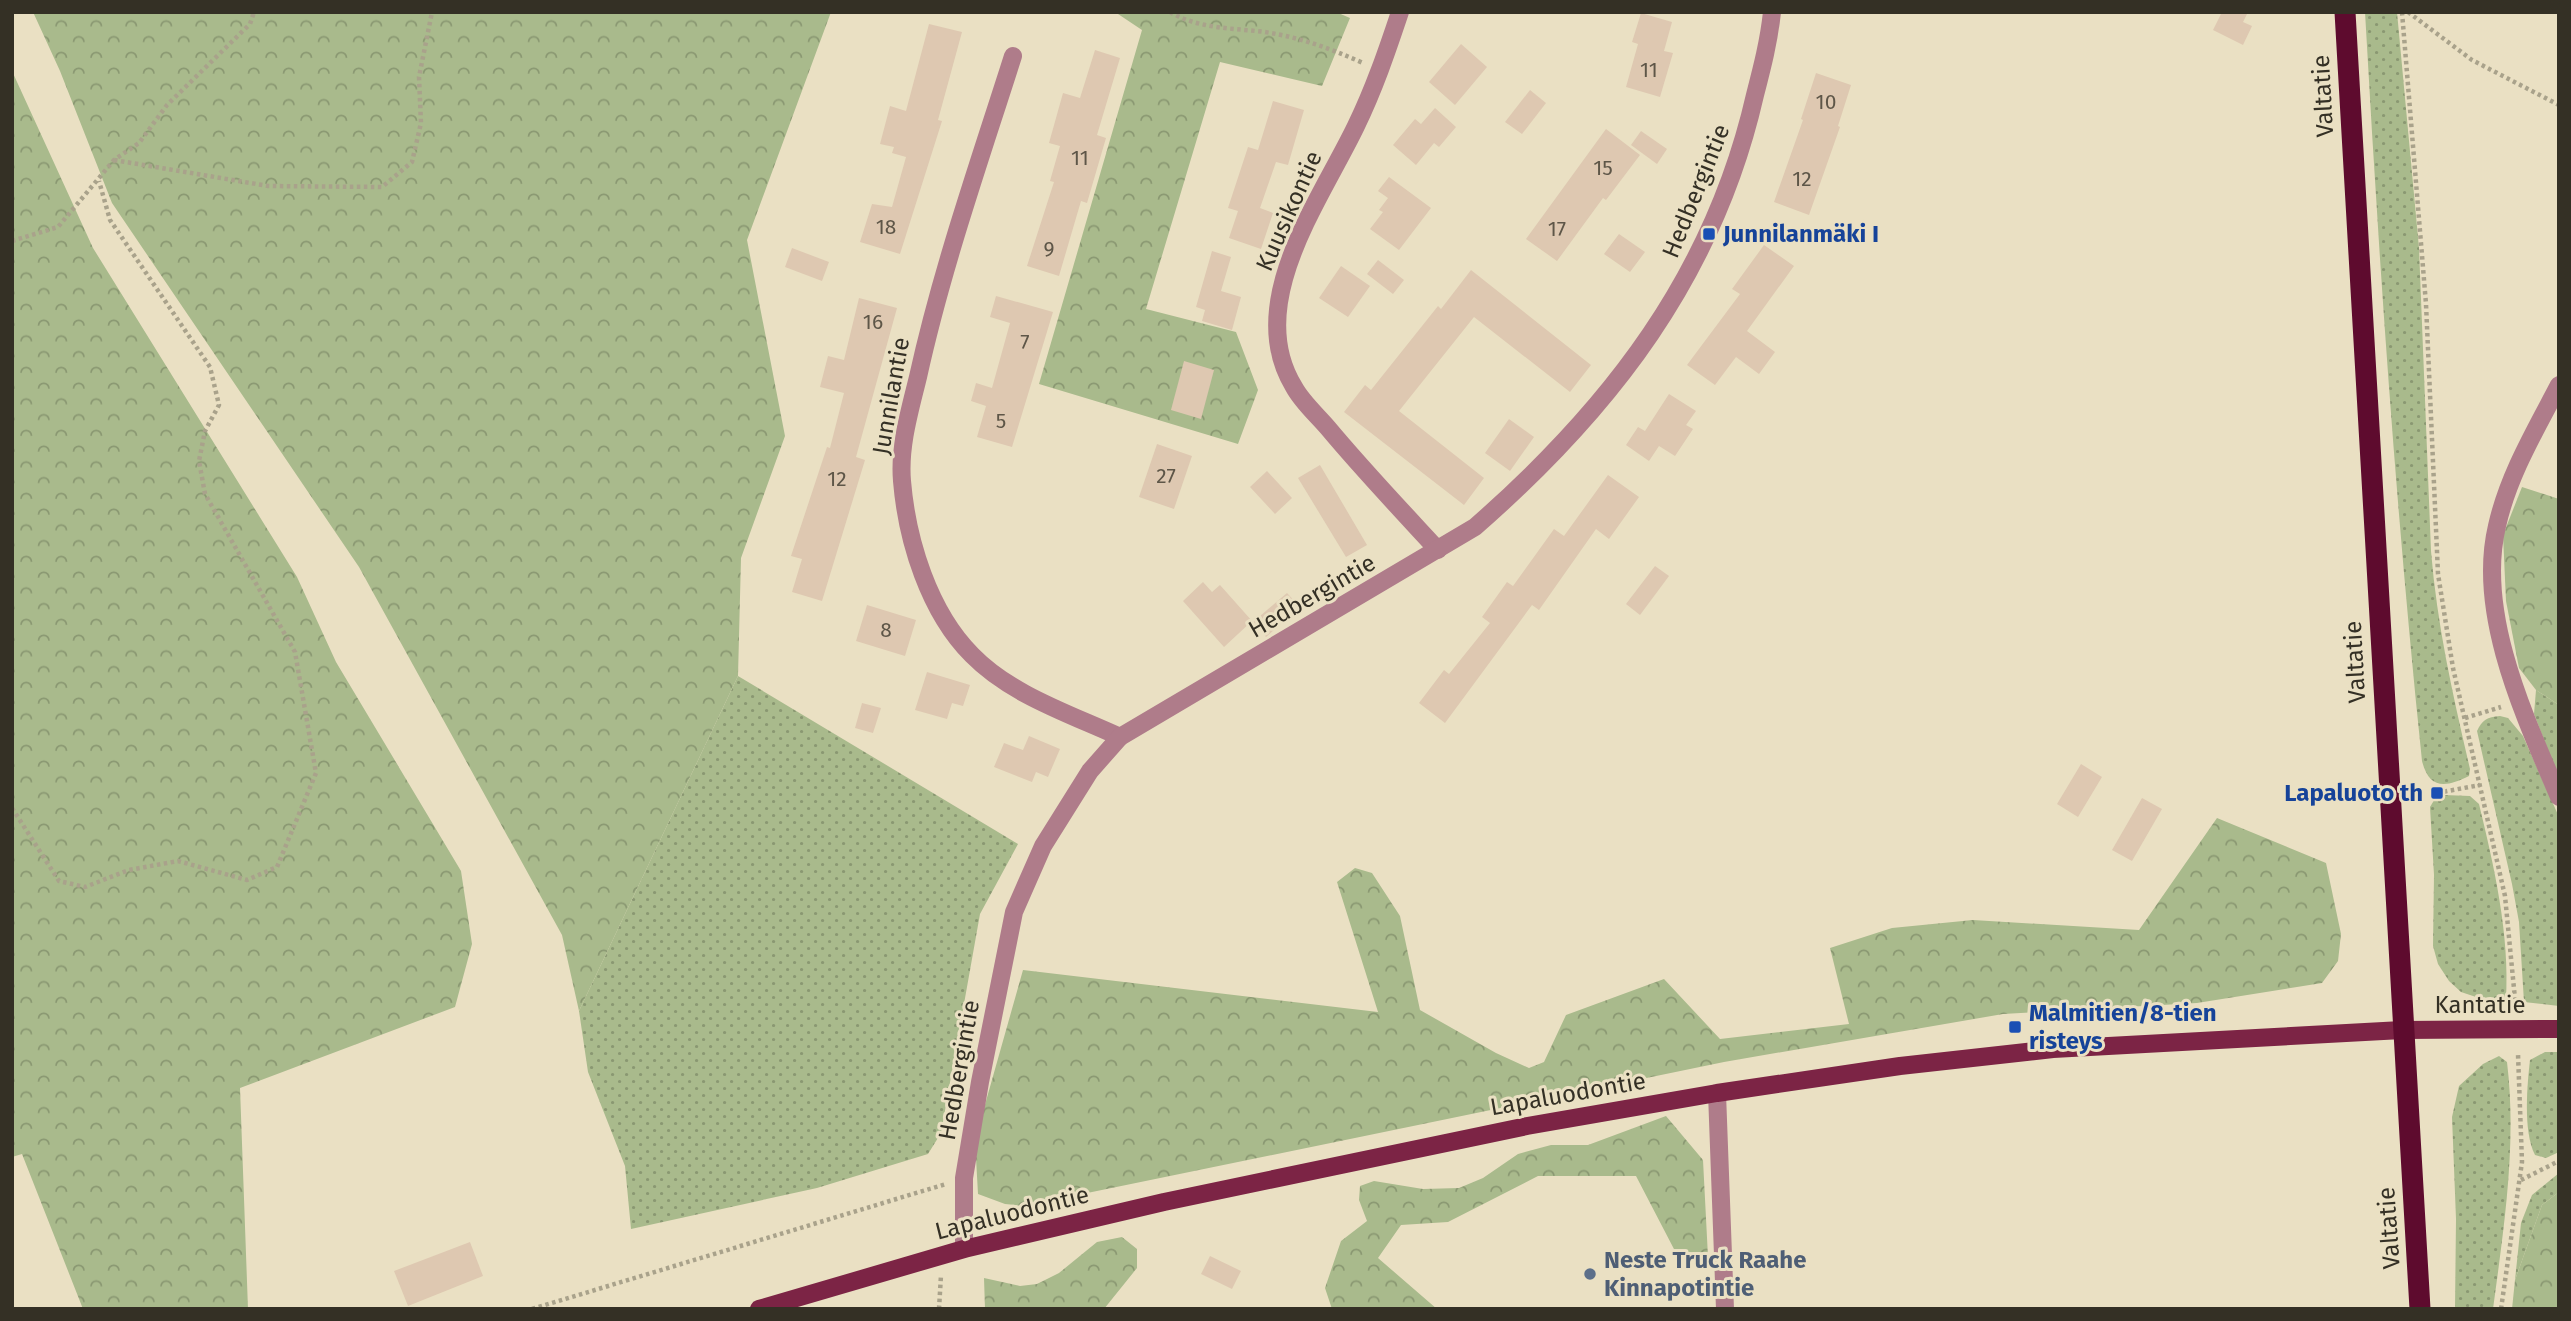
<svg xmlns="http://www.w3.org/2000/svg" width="2571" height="1321" font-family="'Fira Sans',sans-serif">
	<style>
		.grass { fill: url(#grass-dots) }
		.forest { fill: url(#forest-crowns) }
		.building { fill: #dec8b1 }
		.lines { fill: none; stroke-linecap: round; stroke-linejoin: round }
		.path { stroke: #a9a28b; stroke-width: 4.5; stroke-dasharray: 3.5 3.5; stroke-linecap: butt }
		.minor { stroke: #af7c8a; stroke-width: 18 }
		.major { stroke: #7c2445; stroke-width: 18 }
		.highway { stroke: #5e0b2e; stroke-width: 21 }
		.transit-dot { fill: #1a4fb4; stroke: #eae0c3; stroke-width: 2.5 }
		.service-dot { fill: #5c6f8a; stroke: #eae0c3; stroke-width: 2.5 }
		.labels { text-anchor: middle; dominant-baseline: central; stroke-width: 6; stroke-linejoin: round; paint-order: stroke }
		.number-label { font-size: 21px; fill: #5e5648 }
		.street-label { font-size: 24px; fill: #343025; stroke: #eae0c3 }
		.transit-label { font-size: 24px; font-weight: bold; fill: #164399; stroke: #eae0c3; text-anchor: start }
		.service-label { font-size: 24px; font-weight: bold; fill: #4e5e75; stroke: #eae0c3; text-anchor: start }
	</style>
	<defs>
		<pattern id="grass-dots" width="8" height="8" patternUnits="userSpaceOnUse" patternTransform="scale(1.75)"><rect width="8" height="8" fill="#a9ba8c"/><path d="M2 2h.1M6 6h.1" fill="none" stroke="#8a9872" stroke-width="1.8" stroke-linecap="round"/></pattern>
		<pattern id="forest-crowns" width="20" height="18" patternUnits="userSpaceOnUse" patternTransform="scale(1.75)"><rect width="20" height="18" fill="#a9ba8c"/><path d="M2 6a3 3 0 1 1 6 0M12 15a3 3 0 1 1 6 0" fill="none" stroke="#8a9872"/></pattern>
	</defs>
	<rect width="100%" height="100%" fill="#eae0c3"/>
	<!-- grass -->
	<g class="grass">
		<path d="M2365,12H2397L2419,248L2431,551C2437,625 2453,696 2470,769L2469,776C2445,788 2429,789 2422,761C2396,512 2379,262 2365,12Z"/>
		<polygon points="738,676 1018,844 980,914 941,1133 928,1154 817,1188 631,1229 625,1166 588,1072 579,1011"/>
		<polygon points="2536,690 2559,705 2559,779 2534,714"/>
		<path d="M2500,716L2508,718L2523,736L2559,817V1006L2524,1002L2519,922L2512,884L2477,731C2482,720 2487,717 2500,716Z"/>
		<path d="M2444,795L2470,796L2479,804C2494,866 2510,935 2506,1000L2476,997L2461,992L2449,981L2438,964L2433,946L2434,875L2430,807L2436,797Z"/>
		<path d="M2545,1052H2559V1152L2546,1158L2535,1155C2523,1132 2527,1086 2530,1060Z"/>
		<path d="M2499,1056L2507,1062C2517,1144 2504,1227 2493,1309H2455L2456,1219L2452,1117L2459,1086L2483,1064Z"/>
		<polygon points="2559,1173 2559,1192 2542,1205 2515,1280 2521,1223 2532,1195"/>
	</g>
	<!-- forest -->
	<g class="forest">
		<polygon points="33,12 831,12 747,240 785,436 741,558 738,676 579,1011 562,935 359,567 112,203 60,71"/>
		<polygon points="1115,12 1336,12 1350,18 1322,86 1220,62 1146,309 1236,332 1258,390 1238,444 1039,384 1142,30"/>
		<polygon points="12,71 93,248 297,577 336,662 461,871 472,944 455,1007 240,1088 248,1309 83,1309 22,1154 12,1157"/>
		<polygon points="2522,487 2559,499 2559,705 2536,690 2519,668 2506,601 2503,535"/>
		<polygon points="2217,818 2326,863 2341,934 2338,961 2322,983 2197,1003 2003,1014 1724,1062 1024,1206 1005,1204 978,1194 975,1140 1023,970 1378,1012 1337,882 1355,868 1372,873 1400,916 1420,1010 1496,1053 1529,1068 1544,1062 1566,1015 1664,979 1720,1039 1849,1024 1830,948 1892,928 1973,920 2139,930"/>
		<polygon points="1666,1116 1703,1160 1708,1257 1675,1251 1636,1176 1538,1176 1448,1222 1401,1225 1378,1258 1437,1309 1332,1309 1325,1288 1341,1241 1367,1221 1359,1200 1360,1186 1374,1181 1423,1189 1459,1188 1483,1178 1518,1154 1551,1145 1588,1145"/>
		<polygon points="2559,1192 2559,1309 2512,1309 2515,1280 2542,1205"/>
		<polygon points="1122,1237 1137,1249 1137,1268 1104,1309 985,1309 984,1278 1020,1286 1037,1284 1059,1273 1097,1242"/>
	</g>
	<!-- building -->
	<g class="building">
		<polygon points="2222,12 2248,12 2243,22 2252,26 2243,45 2213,30"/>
		<polygon points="1641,13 1672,22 1664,51 1673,53 1660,97 1626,87 1638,44 1632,42"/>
		<polygon points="929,24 962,32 938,120 942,121 900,254 860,242 872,204 892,207 906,157 892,153 894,147 880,144 890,106 906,111"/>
		<polygon points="1461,44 1487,67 1455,105 1429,82"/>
		<polygon points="1095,50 1120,58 1097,135 1106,138 1087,203 1081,201 1059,276 1027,266 1054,182 1050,181 1060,146 1049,143 1063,93 1080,98"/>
		<polygon points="1816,73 1851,85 1838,126 1840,127 1809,215 1774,202 1803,120 1801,119"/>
		<polygon points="1530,90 1546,103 1522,134 1505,122"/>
		<polygon points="1273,101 1304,110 1288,165 1276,162 1260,208 1273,213 1261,249 1229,238 1238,211 1228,208 1248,147 1258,150"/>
		<polygon points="1435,108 1456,127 1439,147 1434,143 1416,165 1393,145 1415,119 1421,124"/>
		<polygon points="1606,129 1640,155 1606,200 1603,198 1557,261 1526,239"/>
		<polygon points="1641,131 1667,149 1657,164 1631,145"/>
		<polygon points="1389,177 1431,208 1399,250 1370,229 1383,212 1379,210 1388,198 1378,191"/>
		<polygon points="1619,234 1645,252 1630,272 1604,254"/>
		<polygon points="1764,245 1794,266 1747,331 1775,352 1759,374 1736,357 1715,385 1687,365 1740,294 1732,289"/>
		<polygon points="792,248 829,262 822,281 785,267"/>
		<polygon points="1212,251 1231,257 1221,291 1241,297 1232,330 1202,321 1205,310 1196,307"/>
		<polygon points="1378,260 1404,280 1393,294 1367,274"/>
		<polygon points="1341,266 1370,286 1348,317 1319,298"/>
		<polygon points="1471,270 1591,365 1570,392 1474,317 1399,411 1484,478 1464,505 1344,412 1365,385 1371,390 1438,306 1441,309"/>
		<polygon points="996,296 1053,312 1012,447 977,437 986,406 971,401 976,383 992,388 1010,323 990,317"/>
		<polygon points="859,298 897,308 856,457 865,460 822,601 792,592 802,559 791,556 827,447 830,448 844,393 820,387 828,356 844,360"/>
		<polygon points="1184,361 1214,370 1201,419 1171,410"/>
		<polygon points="1669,394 1696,411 1686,425 1693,429 1675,456 1659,446 1649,461 1626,445 1638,427 1645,431"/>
		<polygon points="1509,419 1534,437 1510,471 1485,453"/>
		<polygon points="1157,444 1192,456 1174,509 1139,497"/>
		<polygon points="1320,465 1367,545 1346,557 1298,478"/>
		<polygon points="1267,471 1292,498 1275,514 1250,487"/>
		<polygon points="1608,475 1639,497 1609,539 1596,529 1539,610 1532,605 1445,723 1419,703 1444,670 1449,674 1490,623 1482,617 1507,582 1513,586 1554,529 1564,536"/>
		<polygon points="1655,566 1669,576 1640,615 1626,604"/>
		<polygon points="1203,582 1212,592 1220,585 1252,621 1224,647 1183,601"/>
		<polygon points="1287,593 1300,607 1266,637 1253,622"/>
		<polygon points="867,605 916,620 905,656 856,641"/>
		<polygon points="927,672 970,685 963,706 952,703 947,719 915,710"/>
		<polygon points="862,703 881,708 873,733 855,728"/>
		<polygon points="1029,736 1060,749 1048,777 1036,772 1032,782 994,767 1004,743 1023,750"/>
		<polygon points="2081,764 2102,777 2078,817 2057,804"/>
		<polygon points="2142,798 2162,809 2132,861 2112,850"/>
		<polygon points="470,1242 483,1276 408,1306 394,1271"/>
		<polygon points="1210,1256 1241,1271 1232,1289 1201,1274"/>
	</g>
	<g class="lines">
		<!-- path -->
		<g class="path">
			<path d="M1170,12C1199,29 1232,28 1265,32C1302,38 1329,48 1363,63"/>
			<polyline points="2402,12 2426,304 2438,574 2453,668 2505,896 2515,999"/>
			<polyline points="2408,12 2472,60 2559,105"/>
			<polyline points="114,160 268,186 382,187 412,162 421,123 419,77 432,12"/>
			<polyline points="12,241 58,227 114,160 139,143 167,105 250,24 254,12"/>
			<polyline points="2465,718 2501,707"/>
			<polyline points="2437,793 2480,785"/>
			<polyline points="12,808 59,881 85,887 129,870 178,861 247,880 277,867 316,773 295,652 205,494 199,461 205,431 219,405 210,367 110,220 99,181"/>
			<polyline points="2521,1180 2559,1161"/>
			<polyline points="532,1309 946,1184"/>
			<polyline points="939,1309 941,1275"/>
			<polyline points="2501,1309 2522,1162 2518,1054"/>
		</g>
		<!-- minor -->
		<g class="minor">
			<path d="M1400,12C1387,51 1374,89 1356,126C1320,201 1243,304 1294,387C1302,402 1317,415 1328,428C1363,470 1401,510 1438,550"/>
			<path d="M1013,56C979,163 942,268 918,377C910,410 899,446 902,481C907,541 929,612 972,655C1011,695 1070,714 1120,737"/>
			<path d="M2559,385C2535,431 2508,476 2497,526C2476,614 2525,717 2559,797"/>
			<polyline points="1717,1093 1725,1309"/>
			<path d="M964,1249V1178L980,1082L1014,912L1043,846L1090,771L1120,737L1475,527C1611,408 1714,275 1755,95C1762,68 1769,41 1772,12"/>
		</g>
		<!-- major -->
		<polyline class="major" points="759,1309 964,1249 1164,1202 1527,1126 1717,1093 1900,1066 2053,1049 2402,1030 2559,1029"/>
		<!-- highway -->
		<polyline class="highway" points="2345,12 2420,1309"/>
	</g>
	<!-- markers -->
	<g class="transit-dot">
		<rect x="1702" y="227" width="14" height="14" rx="3.5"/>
		<rect x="2430" y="786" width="14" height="14" rx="3.5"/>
		<rect x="2008" y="1020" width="14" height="14" rx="3.5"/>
	</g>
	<circle class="service-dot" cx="1590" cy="1274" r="7"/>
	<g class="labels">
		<!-- number labels -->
		<g class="number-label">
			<text x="1649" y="70">11</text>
			<text x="1826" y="102">10</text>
			<text x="1080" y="158">11</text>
			<text x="1603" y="168">15</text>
			<text x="1802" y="179">12</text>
			<text x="886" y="227">18</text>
			<text x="1557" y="229">17</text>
			<text x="1049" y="249">9</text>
			<text x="873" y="322">16</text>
			<text x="1025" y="342">7</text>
			<text x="1001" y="421">5</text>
			<text x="1166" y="476">27</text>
			<text x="837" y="479">12</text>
			<text x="886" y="630">8</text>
		</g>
		<!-- street labels -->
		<g class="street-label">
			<text transform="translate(2323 96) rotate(-93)">Valtatie</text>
			<text transform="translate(1696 191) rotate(-68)">Hedbergintie</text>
			<text transform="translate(1289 211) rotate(-66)">Kuusikontie</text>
			<text transform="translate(891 396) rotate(-80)">Junnilantie</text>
			<text transform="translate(1312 596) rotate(-30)">Hedbergintie</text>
			<text transform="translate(2355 662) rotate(-93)">Valtatie</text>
			<text x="2480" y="1005">Kantatie</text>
			<text transform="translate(959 1070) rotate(-80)">Hedbergintie</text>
			<text transform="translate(1568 1094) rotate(-10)">Lapaluodontie</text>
			<text transform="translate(1012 1213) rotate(-14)">Lapaluodontie</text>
			<text transform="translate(2389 1228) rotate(-94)">Valtatie</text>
		</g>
		<!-- transit labels -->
		<g class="transit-label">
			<text x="1723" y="234">Junnilanmäki I</text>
			<text x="2423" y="793" text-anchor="end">Lapaluoto th</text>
			<text x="2029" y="1013">Malmitien/8-tien<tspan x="2029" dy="28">risteys</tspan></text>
		</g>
		<!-- service labels -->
		<g class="service-label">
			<text x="1604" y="1260">Neste Truck Raahe<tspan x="1604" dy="28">Kinnapotintie</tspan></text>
		</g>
	</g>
	<!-- border -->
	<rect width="2571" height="1321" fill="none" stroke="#343025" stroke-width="28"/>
</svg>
